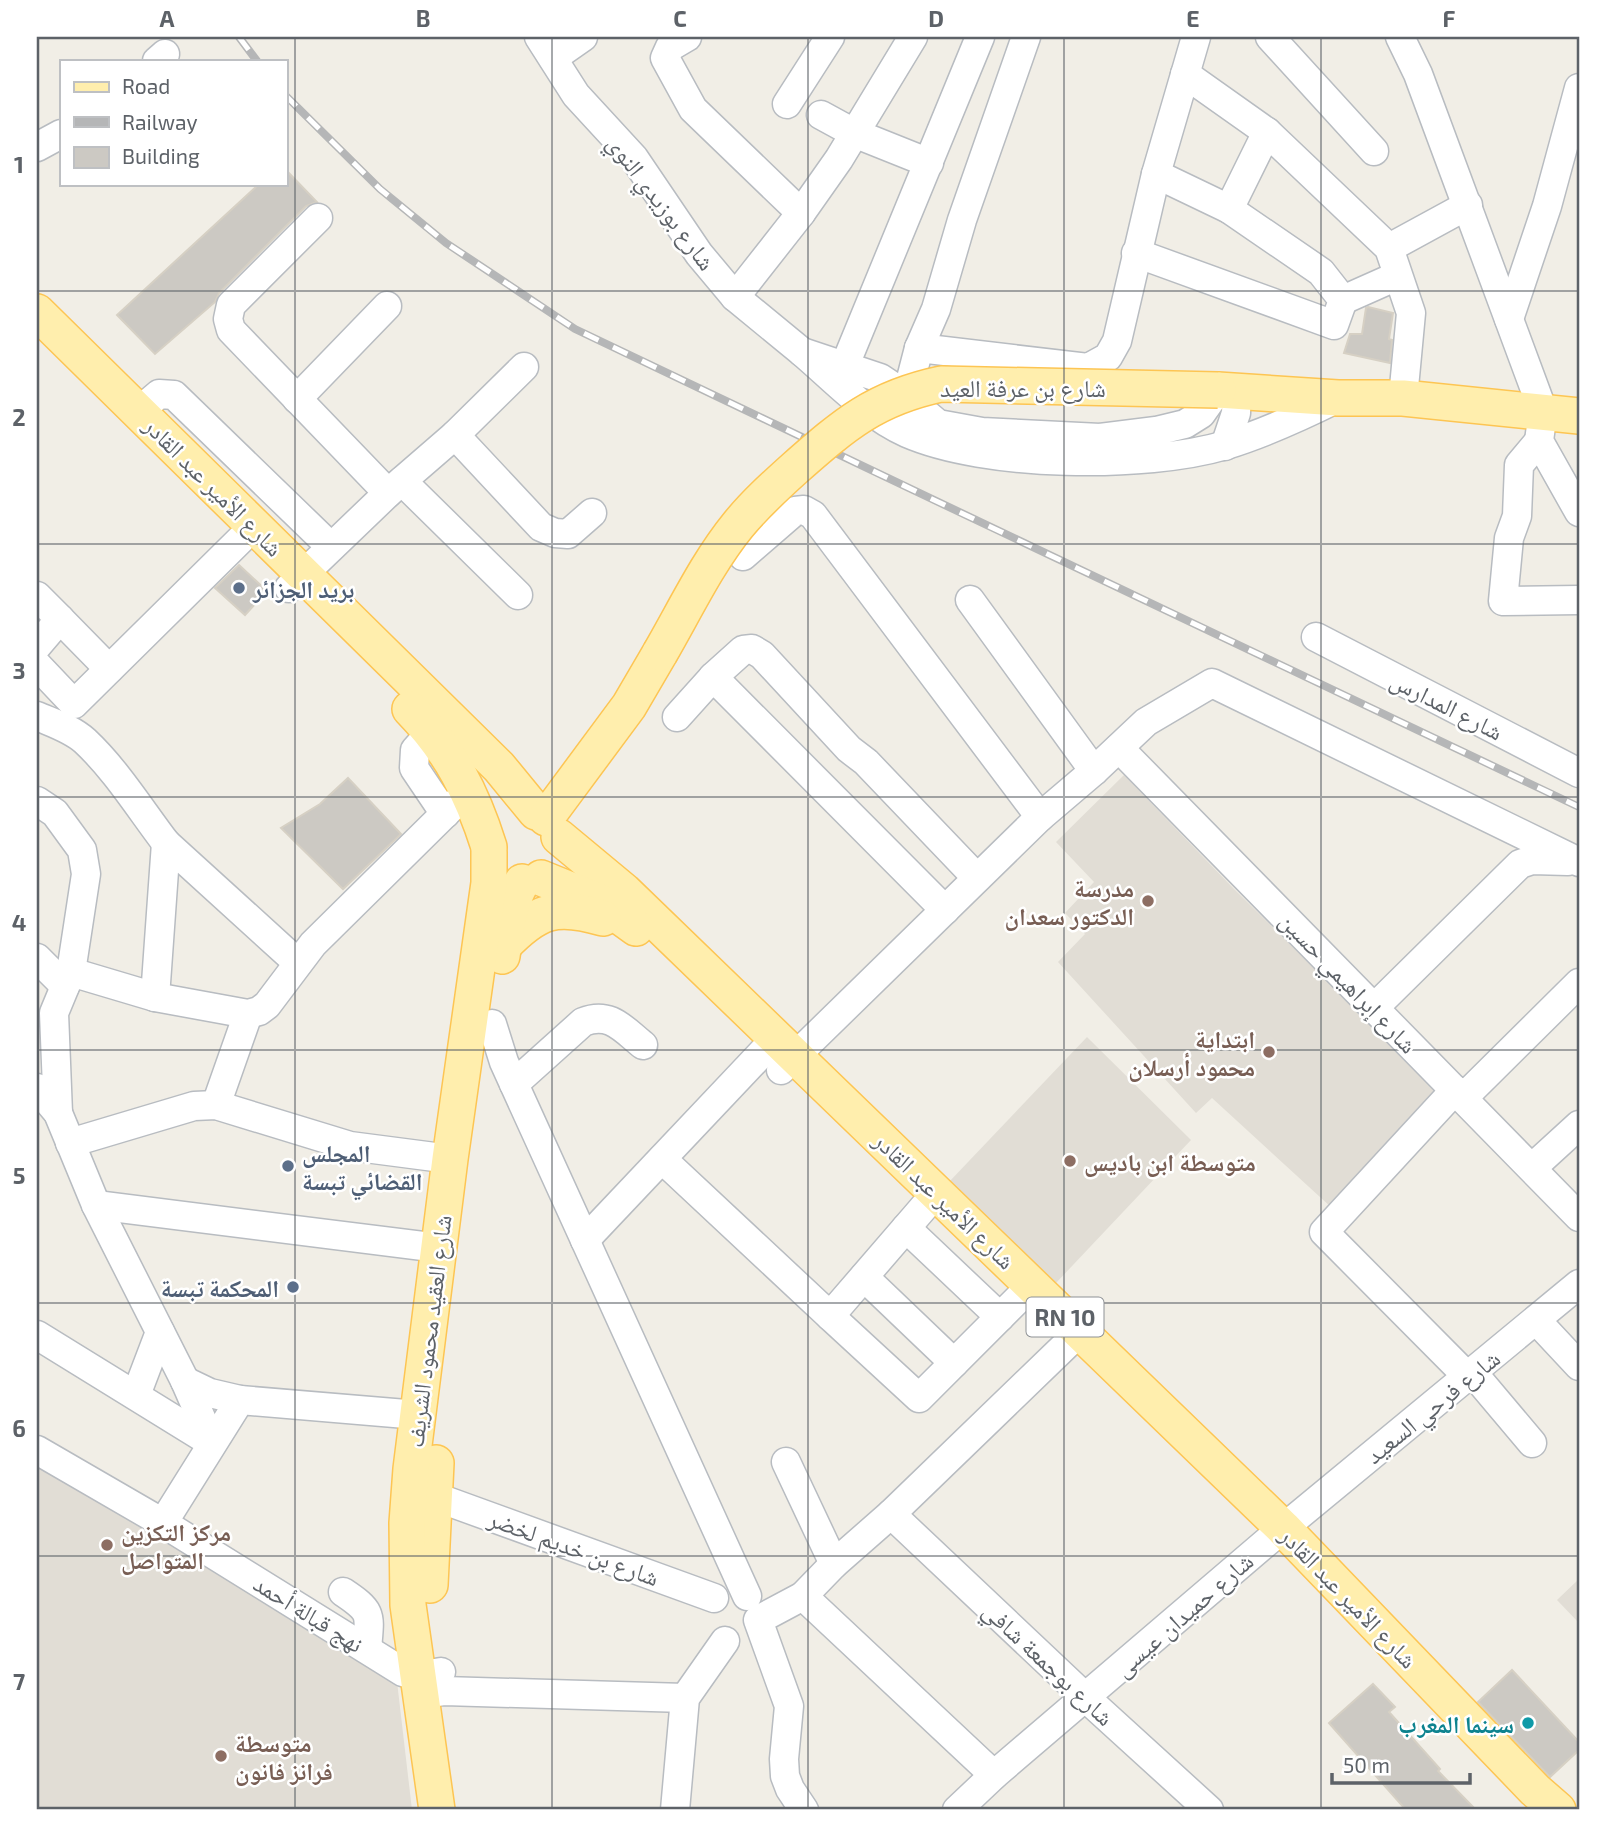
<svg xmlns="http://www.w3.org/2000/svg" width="1616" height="1847" font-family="'Exo 2','Noto Naskh Arabic',sans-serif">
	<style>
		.education { fill: #e1ddd5 }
		.building { fill: #ccc9c3; stroke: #d6d0c4; stroke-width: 2 }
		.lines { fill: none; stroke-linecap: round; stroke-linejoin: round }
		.minor-casing { stroke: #b8bcc1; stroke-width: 31 }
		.major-casing { stroke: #fdc553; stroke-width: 38 }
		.minor { stroke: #fff; stroke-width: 28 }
		.major { stroke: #ffeead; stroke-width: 35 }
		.rail-casing { stroke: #b5b6b7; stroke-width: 8 }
		.rail { stroke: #fff; stroke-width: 5; stroke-dasharray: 16; stroke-linecap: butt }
		.major-bridge-casing { stroke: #fdc553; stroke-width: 38; stroke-linecap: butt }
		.major-bridge { stroke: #ffeead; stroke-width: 35 }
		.grid { fill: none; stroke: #5d6268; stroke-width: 2; stroke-opacity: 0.55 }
		.service-dot { fill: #5c6f8a; stroke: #fff; stroke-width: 2.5 }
		.education-dot { fill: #8d6e63; stroke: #fff; stroke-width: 2.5 }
		.culture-dot { fill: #0f9aa8; stroke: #fff; stroke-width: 2.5 }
		.labels { text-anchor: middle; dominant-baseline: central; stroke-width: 5; stroke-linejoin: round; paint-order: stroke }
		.shield { fill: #fff; stroke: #8e9195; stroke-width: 2 }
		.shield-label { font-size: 23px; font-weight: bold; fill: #5d6268 }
		.street-label { font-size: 24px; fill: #5d6268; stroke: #fff }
		.service-label { font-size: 24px; font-weight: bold; fill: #4e5e75; stroke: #fff; text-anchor: start }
		.education-label { font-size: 24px; font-weight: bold; fill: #785e54; stroke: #fff; text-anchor: start }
		.culture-label { font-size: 24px; font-weight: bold; fill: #0d838f; stroke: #fff; text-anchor: end }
		.neatline { fill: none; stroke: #5d6268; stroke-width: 2.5 }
		.grid-label { font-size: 23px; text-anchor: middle; font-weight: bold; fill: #5d6268 }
	</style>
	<rect width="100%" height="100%" fill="#f1eee6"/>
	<!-- education -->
	<g class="education">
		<polygon points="1124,775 1234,889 1440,1092 1332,1208 1212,1098 1196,1113 1058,962 1085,934 1065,913 1094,882 1056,842"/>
		<polygon points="1087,1037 1191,1140 1056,1283 949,1182"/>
		<polygon points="37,1464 396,1673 412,1810 37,1810"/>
		<polygon points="1579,1579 1579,1623 1557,1600"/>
	</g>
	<!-- building -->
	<g class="building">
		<polygon points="285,169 317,202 306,206 219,293 215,302 155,354 117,315 259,184 285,184"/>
		<polygon points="1368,307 1393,313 1389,339 1392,340 1390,363 1344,353 1350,334 1362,334 1366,308"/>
		<polygon points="239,565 267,591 245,615 215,588"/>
		<polygon points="348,778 401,834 343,889 281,828 320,804"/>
		<polygon points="1512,1670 1579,1742 1579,1750 1550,1777 1478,1702"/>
		<polygon points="1373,1684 1395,1707 1389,1712 1440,1769 1438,1771 1476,1810 1406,1810 1329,1723"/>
	</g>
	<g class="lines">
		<!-- minor casing -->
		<g class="minor-casing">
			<g id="minor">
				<polyline points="539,37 576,95 634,158 699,254 735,297 802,352"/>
				<polyline points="687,37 670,47 665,58 693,109 801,213"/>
				<polyline points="1270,37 1374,151"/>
				<polyline points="1400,37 1418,74 1543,411 1539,441 1579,512"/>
				<polyline points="553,58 583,37"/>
				<polyline points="157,61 165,54"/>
				<polyline points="1185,74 1267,132 1389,248 1411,313 1403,398"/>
				<polyline points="787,104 830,37"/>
				<polyline points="821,115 854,133 929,163"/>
				<polyline points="37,147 61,134"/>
				<polyline points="1229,209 1267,132"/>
				<polyline points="318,218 231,305 228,319 231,330 388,493"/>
				<polyline points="1389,248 1468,205"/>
				<polyline points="1136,253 1334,325 1343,300 1321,272 1229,209 1156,174"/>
				<polyline points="735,297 801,213 839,159 913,37"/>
				<polyline points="1343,300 1397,276"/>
				<polyline points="1509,319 1547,206 1579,88"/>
				<polyline points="919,348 1088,368 1108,357 1117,341 1156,174 1196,37"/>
				<polyline points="845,365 980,37"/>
				<path d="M1218,390L1201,414L1185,424L1156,431L1100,438L982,432L938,424L898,390L880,378L802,352C835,380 867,415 907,433C985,467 1145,469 1226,445C1265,433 1302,416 1338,398"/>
				<polyline points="297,399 387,306"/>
				<polyline points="906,410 906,398 919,348 936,309 962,220 1026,37"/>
				<polyline points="139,411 159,394 174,395 331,547"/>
				<polyline points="455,435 541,527 555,533 568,534 592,513"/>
				<polyline points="1539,441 1519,465 1517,516 1509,538 1503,601 1579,600"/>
				<polyline points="1225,446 1236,413 1237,390"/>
				<polyline points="402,481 518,595"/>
				<polyline points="743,556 795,511 804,510 813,515 1040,817"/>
				<polyline points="289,588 388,493 455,435 524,367"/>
				<polyline points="37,596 60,619"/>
				<polyline points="970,600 1094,771"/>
				<polyline points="1316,637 1579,773"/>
				<polyline points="37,646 60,619 109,669"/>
				<polyline points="37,665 74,704 241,539"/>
				<polyline points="713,677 743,650 752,649 762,655 849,749 866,762 977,878"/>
				<path d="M37,716C53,723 72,729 85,741C116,770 140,809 166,843"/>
				<polyline points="677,717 713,677 945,910"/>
				<polyline points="432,731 415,750 414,768 445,814"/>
				<polyline points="1119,748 1579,1217"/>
				<polyline points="37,801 55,813 82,850 86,874 71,972"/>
				<polyline points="37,958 65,986"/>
				<polyline points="155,997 166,843 298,963"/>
				<polyline points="1374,1008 1520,864 1532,860 1568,861"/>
				<polyline points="492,1024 504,1062 519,1095 747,1596"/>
				<polyline points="781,1070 1040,817 1094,771 1146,722 1212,683 1579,862"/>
				<path d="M514,1084L583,1022C610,1011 623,1029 643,1045"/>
				<polyline points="37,1088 58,1113 96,1205 185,1381 212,1443"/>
				<polyline points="1455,1090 1324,1232 1468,1377"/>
				<polyline points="1463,1098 1579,983"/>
				<polyline points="216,1105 248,1014"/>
				<polyline points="58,1113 54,1013 71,972 155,997 248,1014 259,1011 267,1005 313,944 468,791"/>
				<polyline points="70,1143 194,1106 216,1105 350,1146 450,1159"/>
				<polyline points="662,1159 830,1316 924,1207"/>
				<polyline points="1532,1168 1579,1125"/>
				<polyline points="96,1205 439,1248"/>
				<polyline points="906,1228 1000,1317"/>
				<polyline points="585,1240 777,1037"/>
				<polyline points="864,1277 954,1363"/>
				<polyline points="830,1316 919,1398 1019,1298"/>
				<polyline points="1536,1320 1579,1366"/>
				<polyline points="37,1335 212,1443"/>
				<polyline points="1473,1373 1532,1443"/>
				<polyline points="185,1381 210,1393 240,1400"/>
				<polyline points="136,1395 160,1332"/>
				<polyline points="37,1450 163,1523 403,1672 417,1676 441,1672"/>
				<polyline points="786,1462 834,1564"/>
				<polyline points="433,1496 714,1598"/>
				<polyline points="891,1514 1086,1698 1209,1810"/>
				<polyline points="163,1523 240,1400 418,1415"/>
				<path d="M343,1592C373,1612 370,1614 367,1649"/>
				<polyline points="803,1596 994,1775"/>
				<polyline points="421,1694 444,1691 685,1698"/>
				<polyline points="675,1810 685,1698 725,1641"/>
				<polyline points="804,1810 790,1789 785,1776 784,1759 789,1706 758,1620 803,1596 834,1564 891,1514 1067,1344"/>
				<polyline points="957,1810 994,1775 1269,1540 1579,1284"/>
			</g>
		</g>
		<!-- major casing -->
		<g class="major-casing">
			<g id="major">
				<polyline points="37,312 499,767 536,812"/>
				<polyline points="1218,390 1338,398 1403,398 1579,416"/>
				<path d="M410,709C450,750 472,793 489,847"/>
				<polyline points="546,818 629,706 660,653"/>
				<polyline points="559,837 624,891 1283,1528 1535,1790 1558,1810"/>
				<polyline points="541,878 600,902 636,928"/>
				<path d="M504,945C538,910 556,904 603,918"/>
				<path d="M502,956C506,929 508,905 522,882"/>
				<polyline points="430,1585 436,1463"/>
				<polyline points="437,1810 408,1605 407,1523 411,1469 450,1159 489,883 489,852"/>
			</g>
		</g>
		<!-- minor -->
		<use href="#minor" class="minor"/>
		<!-- major -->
		<use href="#major" class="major"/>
		<!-- rail casing -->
		<g class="rail-casing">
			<g id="rail">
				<polyline points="239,37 257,61"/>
				<polyline points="285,95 380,189 446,243 575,329 1579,807"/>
			</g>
		</g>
		<!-- rail -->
		<use href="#rail" class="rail"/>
		<!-- major-bridge casing -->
		<g class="major-bridge-casing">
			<path id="major-bridge" d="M660,653C685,610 707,563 738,525C755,504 775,486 795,468C845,424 875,398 941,384L1218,390"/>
		</g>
		<!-- major-bridge -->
		<use href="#major-bridge" class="major-bridge"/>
	</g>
	<!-- grid -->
	<path class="grid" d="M295,37V1810M552,37V1810M808,37V1810M1064,37V1810M1321,37V1810M37,291H1579M37,544H1579M37,797H1579M37,1050H1579M37,1303H1579M37,1556H1579"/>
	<!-- markers -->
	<g class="service-dot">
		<circle cx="239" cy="588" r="7"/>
		<circle cx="288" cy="1166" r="7"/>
		<circle cx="293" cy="1287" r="7"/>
	</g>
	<g class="education-dot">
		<circle cx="1148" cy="901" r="7"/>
		<circle cx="1269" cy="1052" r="7"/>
		<circle cx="1070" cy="1161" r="7"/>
		<circle cx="107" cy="1545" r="7"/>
		<circle cx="221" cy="1756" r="7"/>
	</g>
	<circle class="culture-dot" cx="1528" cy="1723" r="7"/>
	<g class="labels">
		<!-- shield labels -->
		<rect class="shield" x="1026.5" y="1297.5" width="77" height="39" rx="5"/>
		<g class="shield-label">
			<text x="1065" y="1317">RN 10</text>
		</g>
		<!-- street labels -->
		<g class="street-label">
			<text transform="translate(662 202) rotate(53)">شارع بوزيدي النوي</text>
			<text x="1023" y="387">شارع بن عرفة العيد</text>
			<text transform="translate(214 486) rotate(45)">شارع الأمير عبد القادر</text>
			<text transform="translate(1447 705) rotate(27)">شارع المدارس</text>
			<text transform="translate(1349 982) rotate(46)">شارع إبراهيمي حسين</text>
			<text transform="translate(945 1200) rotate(44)">شارع الأمير عبد القادر</text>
			<text transform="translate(428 1331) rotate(-83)">شارع العقيد محمود الشريف</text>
			<text transform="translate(1432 1406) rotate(-39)">شارع فرحي السعيد</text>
			<text transform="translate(574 1547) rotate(20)">شارع بن خديم لخضر</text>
			<text transform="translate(1349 1597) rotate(46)">شارع الأمير عبد القادر</text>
			<text transform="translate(309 1613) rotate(32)">نهج قبالة أحمد</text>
			<text transform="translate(1183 1614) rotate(-41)">شارع حميدان عيسى</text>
			<text transform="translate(1049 1663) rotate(43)">شارع بوجمعة شافي</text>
		</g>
		<!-- service labels -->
		<g class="service-label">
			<text x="253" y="588">بريد الجزائر</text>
			<text x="302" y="1152">المجلس<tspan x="302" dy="28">القضائي تبسة</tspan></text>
			<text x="279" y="1287" text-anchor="end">المحكمة تبسة</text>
		</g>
		<!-- education labels -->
		<g class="education-label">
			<text x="1134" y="887" text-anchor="end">مدرسة<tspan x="1134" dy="28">الدكتور سعدان</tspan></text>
			<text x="1255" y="1038" text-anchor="end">ابتداية<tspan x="1255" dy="28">محمود أرسلان</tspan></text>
			<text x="1084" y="1161">متوسطة ابن باديس</text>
			<text x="121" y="1531">مركز التكزين<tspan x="121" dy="28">المتواصل</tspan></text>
			<text x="235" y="1742">متوسطة<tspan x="235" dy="28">فرانز فانون</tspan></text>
		</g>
		<!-- culture labels -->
		<g class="culture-label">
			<text x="1514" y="1723">سينما المغرب</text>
		</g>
	</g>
	<!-- border -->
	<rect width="1616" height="1847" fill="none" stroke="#ffffff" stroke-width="77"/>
	<!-- legend -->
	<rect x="60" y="60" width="228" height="126" fill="#ffffff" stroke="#bec0c3" stroke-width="2"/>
	<rect x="74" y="82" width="35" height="10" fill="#ffeead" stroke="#bec0c3" stroke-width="2"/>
	<text x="122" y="94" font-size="21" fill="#5d6268">Road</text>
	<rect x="74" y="117" width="35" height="10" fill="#b5b6b7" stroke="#bec0c3" stroke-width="2"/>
	<text x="122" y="130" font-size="21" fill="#5d6268">Railway</text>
	<rect x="74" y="147" width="35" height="21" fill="#ccc9c3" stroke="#bec0c3" stroke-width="2"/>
	<text x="122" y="164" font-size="21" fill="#5d6268">Building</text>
	<!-- scale -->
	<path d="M1332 1773v10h138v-10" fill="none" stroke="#5d6268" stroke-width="3.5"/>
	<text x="1343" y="1773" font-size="21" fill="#5d6268" stroke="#ffffff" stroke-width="5" paint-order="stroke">50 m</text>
	<rect x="38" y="38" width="1540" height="1770" class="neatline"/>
	<g class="grid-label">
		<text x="167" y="27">A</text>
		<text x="423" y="27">B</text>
		<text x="680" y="27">C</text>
		<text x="936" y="27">D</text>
		<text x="1193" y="27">E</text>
		<text x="1449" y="27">F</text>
		<text x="19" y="173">1</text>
		<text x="19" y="426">2</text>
		<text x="19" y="679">3</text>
		<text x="19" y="931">4</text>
		<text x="19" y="1184">5</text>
		<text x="19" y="1437">6</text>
		<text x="19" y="1690">7</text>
	</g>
</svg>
